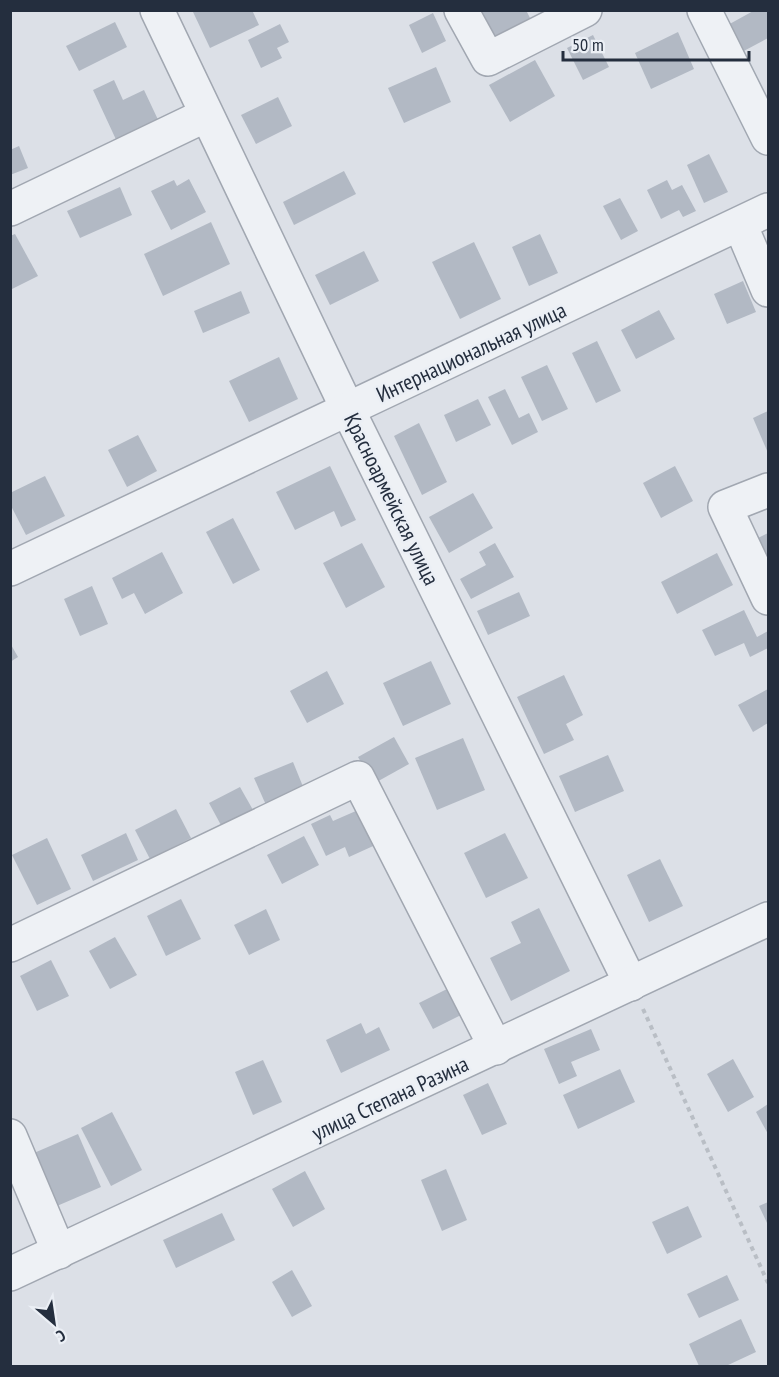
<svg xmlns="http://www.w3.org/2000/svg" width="779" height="1377" font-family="'PT Sans Narrow',sans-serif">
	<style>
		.building { fill: #b2b9c4 }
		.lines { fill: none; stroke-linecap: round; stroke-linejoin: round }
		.minor-casing { stroke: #a1a7b1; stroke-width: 36 }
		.path { stroke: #b9bec5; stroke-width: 4; stroke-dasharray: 4.5 4.5; stroke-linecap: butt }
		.minor { stroke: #eef1f5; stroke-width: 33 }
		.labels { text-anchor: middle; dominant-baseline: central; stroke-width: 5; stroke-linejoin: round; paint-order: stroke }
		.street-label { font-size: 22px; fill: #242e3e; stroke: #ebeff5 }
	</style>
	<rect width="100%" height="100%" fill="#dce0e7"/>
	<!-- building -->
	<g class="building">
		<polygon points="196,10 252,10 259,25 210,48 193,12"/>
		<polygon points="478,10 526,10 532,22 493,41"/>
		<polygon points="755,10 768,10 768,38 740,53 726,26"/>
		<polygon points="433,13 446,41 422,53 409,25"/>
		<polygon points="115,22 127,47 79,71 66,46"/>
		<polygon points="280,24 289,42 277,48 282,58 261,68 248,40"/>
		<polygon points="678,32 694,69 651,89 635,53"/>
		<polygon points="593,35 609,67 583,80 567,48"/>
		<polygon points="535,60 555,96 510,122 489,85"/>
		<polygon points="436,67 451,102 404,123 388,88"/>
		<polygon points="114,80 123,100 144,90 161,126 119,146 93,90"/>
		<polygon points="278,97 292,126 256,144 241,115"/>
		<polygon points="19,146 28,168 10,175 10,150"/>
		<polygon points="709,154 728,192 704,203 687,165"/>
		<polygon points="344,171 356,194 294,225 283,202"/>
		<polygon points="189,179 206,212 171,230 151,191 174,180 177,186"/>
		<polygon points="667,180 672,190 682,185 696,211 683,217 679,210 661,219 647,190"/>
		<polygon points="120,187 132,215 80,238 67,211"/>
		<polygon points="620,198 638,231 621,240 603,206"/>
		<polygon points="211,222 230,264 163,296 144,254"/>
		<polygon points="15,234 38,276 10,290 10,236"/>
		<polygon points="540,234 558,273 529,286 512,247"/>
		<polygon points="474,242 501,299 460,319 432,262"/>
		<polygon points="364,251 379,281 330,305 315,275"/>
		<polygon points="743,281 756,312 727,324 714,294"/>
		<polygon points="241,291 250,313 203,333 194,311"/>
		<polygon points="659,310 675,339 636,359 621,330"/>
		<polygon points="597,341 621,391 596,403 572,353"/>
		<polygon points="279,357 298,399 249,422 229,381"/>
		<polygon points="547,365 568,409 542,421 521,377"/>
		<polygon points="505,389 519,418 529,413 538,432 512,445 488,397"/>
		<polygon points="478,399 491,425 456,442 444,415"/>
		<polygon points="768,411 768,453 753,418"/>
		<polygon points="419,423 447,482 422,495 394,436"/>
		<polygon points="138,435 157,471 127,487 108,450"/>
		<polygon points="330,466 356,520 341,527 334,511 295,530 276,492"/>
		<polygon points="675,466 693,501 661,518 643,483"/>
		<polygon points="45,476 65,516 26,535 10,504 10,493"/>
		<polygon points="473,493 493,528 449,553 429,517"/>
		<polygon points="233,518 260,570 233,584 206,532"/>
		<polygon points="768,533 768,565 756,539"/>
		<polygon points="362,543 385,587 346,608 323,563"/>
		<polygon points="495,543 514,577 471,599 460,579 486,565 479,552"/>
		<polygon points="162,552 183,593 145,614 134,593 122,599 112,578"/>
		<polygon points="717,553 733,585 677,614 661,582"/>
		<polygon points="92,586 108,624 80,636 64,599"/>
		<polygon points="519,592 530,616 488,635 477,611"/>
		<polygon points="744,610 757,637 768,631 768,648 750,657 744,643 715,656 702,630"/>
		<polygon points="10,643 18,657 10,662"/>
		<polygon points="431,661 451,704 403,726 383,683"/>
		<polygon points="327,671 344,704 307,723 290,691"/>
		<polygon points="564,675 583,715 566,724 574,740 544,754 517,697"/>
		<polygon points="768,689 768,723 753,732 738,705"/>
		<polygon points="394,737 409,764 373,784 358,757"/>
		<polygon points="463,738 485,790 437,810 415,758"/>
		<polygon points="608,755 624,791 575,812 559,776"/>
		<polygon points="293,762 304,789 266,805 254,778"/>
		<polygon points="240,787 253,810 222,827 209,803"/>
		<polygon points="365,807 382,842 349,857 345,847 326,856 311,824 330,815 333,821"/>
		<polygon points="176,809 191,838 150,859 135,830"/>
		<polygon points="126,833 138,860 93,881 81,855"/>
		<polygon points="505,833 528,878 486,898 464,853"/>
		<polygon points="304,836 319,865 282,884 267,855"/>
		<polygon points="47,838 71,889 37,905 12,855"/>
		<polygon points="660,859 683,906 649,922 627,875"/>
		<polygon points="181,899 201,939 166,956 147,916"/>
		<polygon points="539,908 570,971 511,1001 490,958 521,943 511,922"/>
		<polygon points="266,909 280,940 249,955 234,925"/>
		<polygon points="115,937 137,975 110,989 89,951"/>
		<polygon points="51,960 69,996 37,1011 20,976"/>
		<polygon points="455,985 469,1011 433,1029 419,1003"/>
		<polygon points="361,1023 366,1034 379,1027 390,1050 341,1073 326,1040"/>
		<polygon points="591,1029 600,1050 571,1062 577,1076 559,1084 544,1049"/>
		<polygon points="733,1059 754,1097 728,1112 707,1074"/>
		<polygon points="263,1060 282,1102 253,1115 235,1072"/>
		<polygon points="620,1069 635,1102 578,1129 563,1095"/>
		<polygon points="488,1083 507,1124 482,1135 463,1095"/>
		<polygon points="768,1104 768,1134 756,1112"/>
		<polygon points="112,1112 142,1170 111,1186 81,1128"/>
		<polygon points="78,1134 101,1187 50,1209 27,1156"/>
		<polygon points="446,1169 467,1220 442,1231 421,1180"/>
		<polygon points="305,1171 325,1209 293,1227 272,1189"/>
		<polygon points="768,1202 768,1225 759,1206"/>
		<polygon points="688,1206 702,1237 667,1254 652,1222"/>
		<polygon points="222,1213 235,1240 176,1268 163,1240"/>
		<polygon points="292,1270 312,1306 292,1317 272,1282"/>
		<polygon points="727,1275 739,1300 699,1318 687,1294"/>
		<polygon points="741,1319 756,1352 726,1366 699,1366 689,1344"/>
	</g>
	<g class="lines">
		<!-- minor casing -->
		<g class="minor-casing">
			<g id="minor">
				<polyline points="157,10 348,410 631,984"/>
				<polyline points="461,10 488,59 585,10"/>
				<polyline points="704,10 768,138"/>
				<polyline points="10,209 206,115"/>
				<polyline points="740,224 768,290"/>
				<polyline points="768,490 725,507 768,598"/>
				<polyline points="10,569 768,210"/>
				<polyline points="10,945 358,778 496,1048"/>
				<polyline points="10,1136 59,1252"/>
				<polyline points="10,1274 768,919"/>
			</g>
		</g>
		<!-- path -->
		<polyline class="path" points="643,1009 768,1283"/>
		<!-- minor -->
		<use href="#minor" class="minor"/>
	</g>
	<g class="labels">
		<!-- street labels -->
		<g class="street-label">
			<text transform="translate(471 352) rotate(-25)">Интернациональная улица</text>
			<text transform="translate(392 499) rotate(64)">Красноармейская улица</text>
			<text transform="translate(390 1098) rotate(-25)">улица Степана Разина</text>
		</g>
	</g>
	<!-- border -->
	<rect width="779" height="1377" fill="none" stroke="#242e3e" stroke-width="24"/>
	<!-- north arrow -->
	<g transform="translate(54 1323) rotate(151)" stroke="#ebeff5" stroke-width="4.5" paint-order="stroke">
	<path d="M0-4.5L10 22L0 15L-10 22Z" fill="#242e3e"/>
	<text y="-9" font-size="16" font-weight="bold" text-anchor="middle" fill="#242e3e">С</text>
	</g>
	<!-- scale -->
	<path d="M563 51v9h186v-9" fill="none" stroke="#242e3e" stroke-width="3"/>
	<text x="572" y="51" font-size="18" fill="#242e3e" stroke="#ebeff5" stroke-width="4.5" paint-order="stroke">50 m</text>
</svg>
